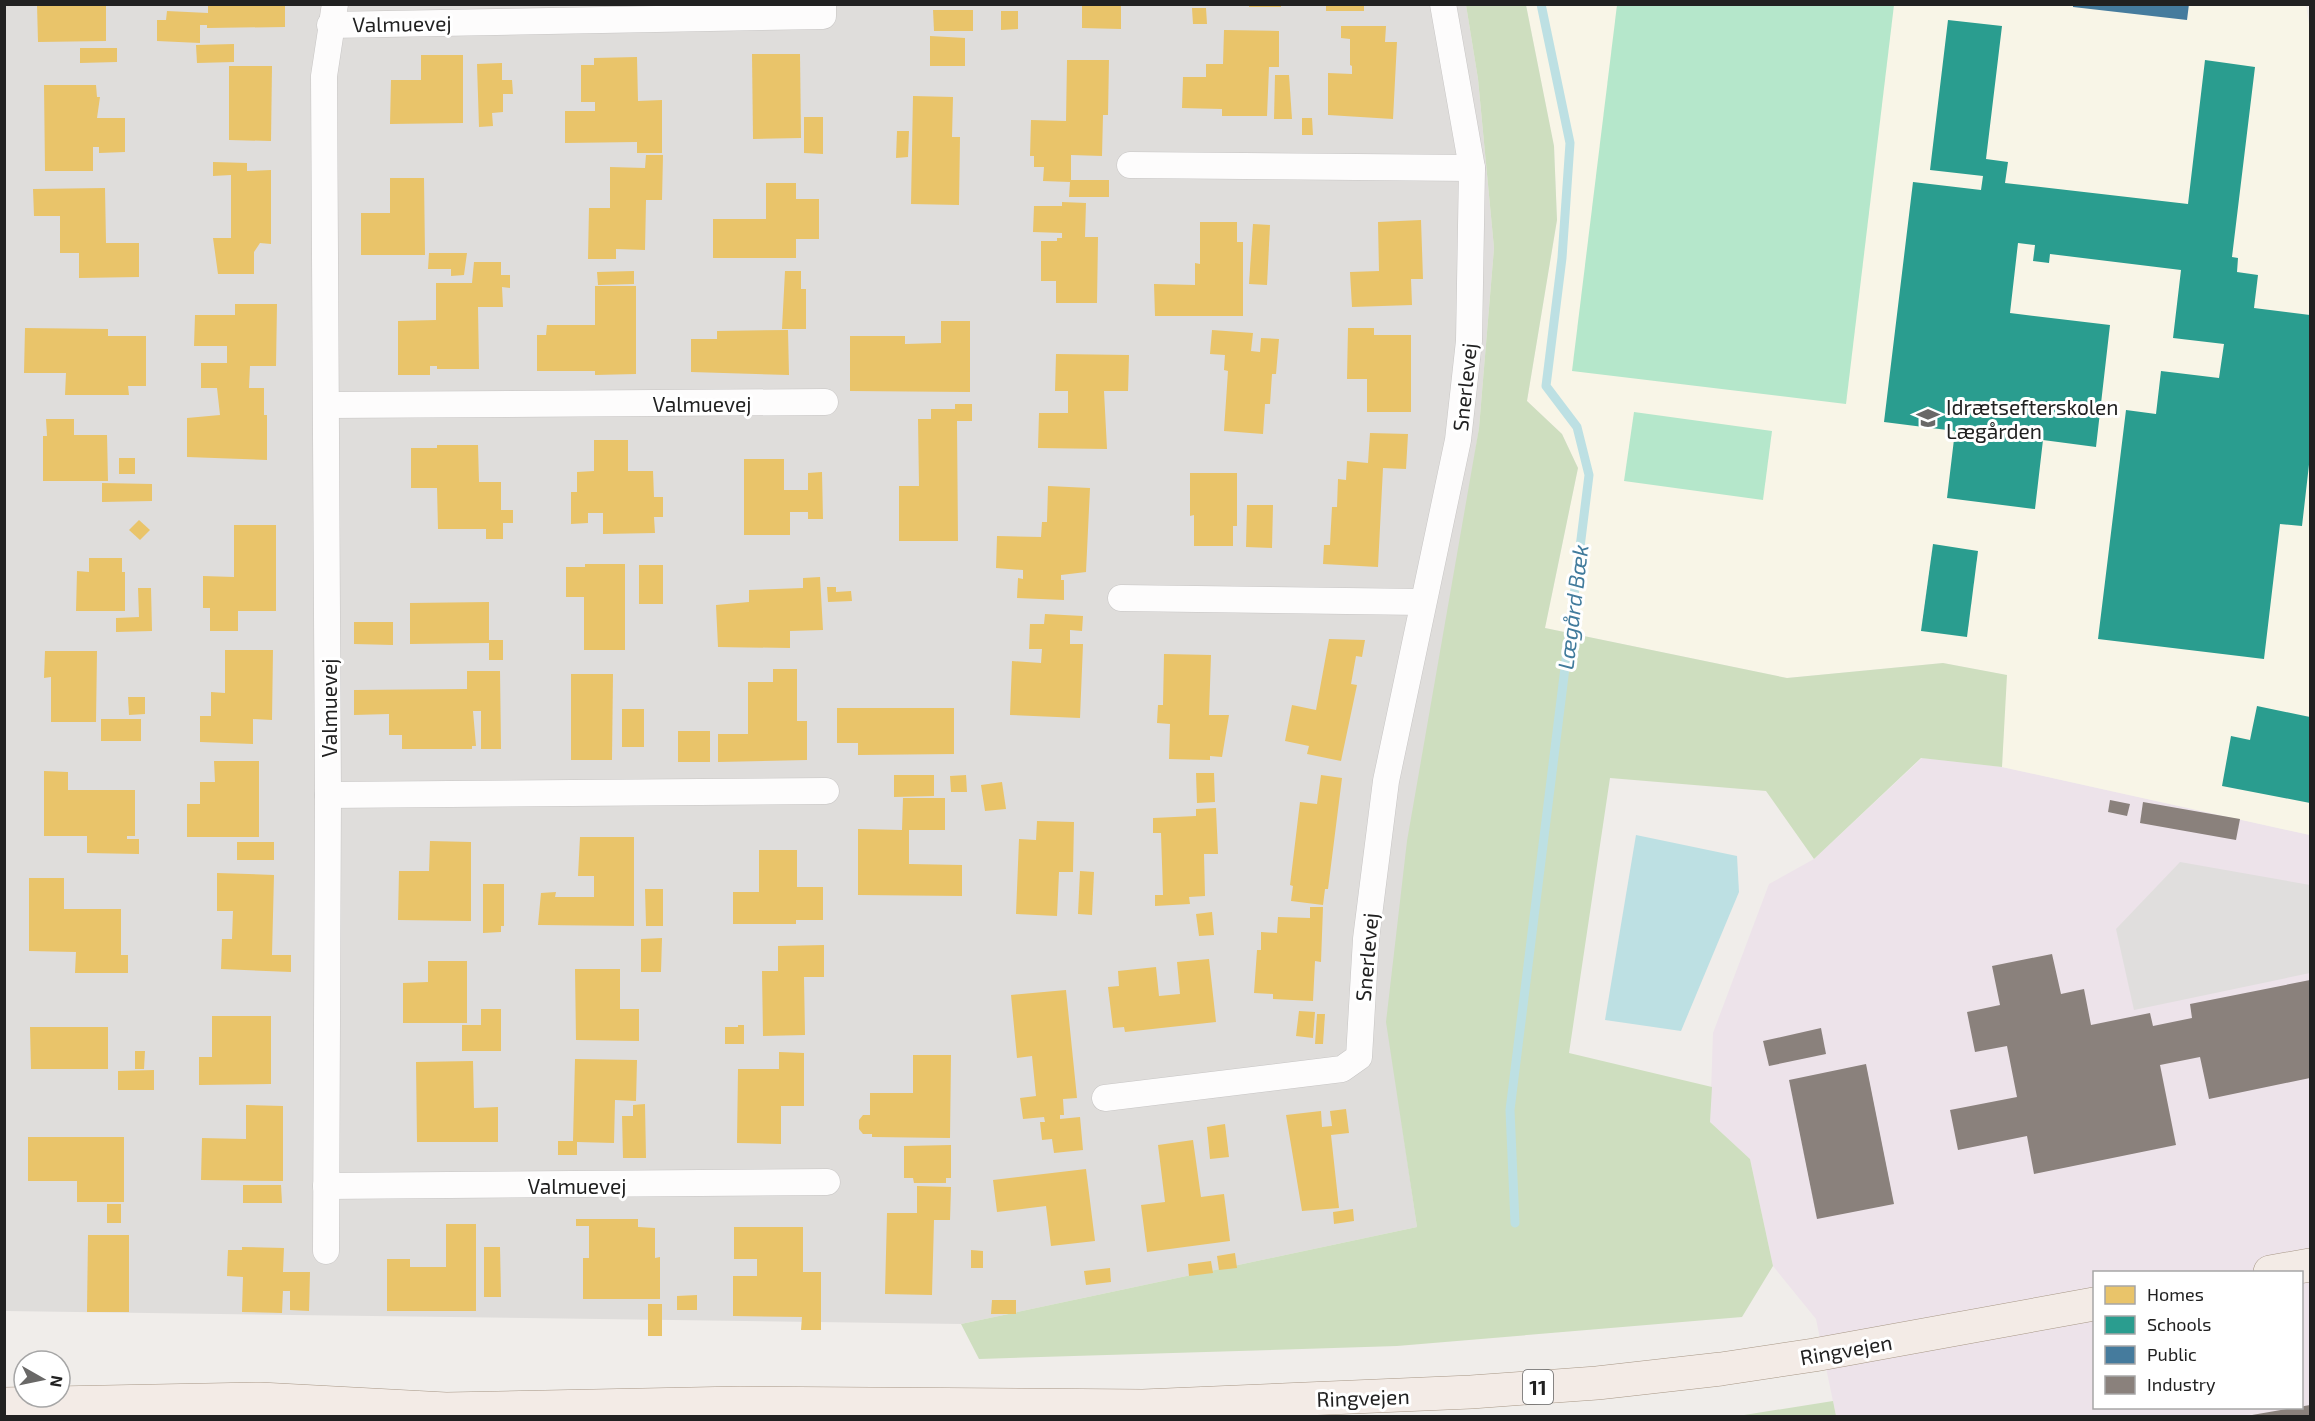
<svg xmlns="http://www.w3.org/2000/svg" width="2315" height="1421" font-family="'Exo 2',sans-serif">
	<style>
		.residential { fill: #dfdddb }
		.industrial { fill: #ede3ea; fill-rule: evenodd }
		.education { fill: #f8f5e7 }
		.forest { fill: #cedebf }
		.pitch { fill: #b5e7cb }
		.parking { fill: #e0dedd }
		.water { fill: #bde0e3 }
		.homes { fill: #e9c46a }
		.schools { fill: #2a9d8f }
		.public { fill: #457b9d }
		.industry { fill: #8a817c }
		.lines { fill: none; stroke-linecap: round; stroke-linejoin: round }
		.stream { stroke: #bde0e3; stroke-width: 9 }
		.minor-casing { stroke: #c7c5c4; stroke-width: 27 }
		.primary-casing { stroke: #a79786; stroke-width: 34 }
		.minor { stroke: #fdfcfc; stroke-width: 26 }
		.primary { stroke: #f3ebe6; stroke-width: 33 }
		.labels { text-anchor: middle; dominant-baseline: central; stroke-width: 6; stroke-linejoin: round; paint-order: stroke }
		.shield { fill: #fff; stroke: #646464; stroke-width: 1.5 }
		.shield-label { font-size: 20px; font-weight: bold; fill: #212121 }
		.street-label { font-size: 21px; fill: #212121; stroke: #fff }
		.poi-label { font-size: 21px; fill: #212121; stroke: #fff; text-anchor: start }
		.water-label { font-size: 22px; font-style: italic; fill: #417b9c; stroke: #fff }
	</style>
	<rect width="100%" height="100%" fill="#f0edea"/>
	<!-- residential -->
	<polygon class="residential" points="5,5 1466,5 1478,79 1494,248 1479,428 1387,1022 1417,1227 961,1324 5,1311"/>
	<!-- industrial -->
	<path class="industrial" d="M1922,758L2002,767L2310,835V1416H1836L1816,1319L1773,1266L1750,1159L1710,1122L1713,1033L1769,884L1814,859ZM2094,1272H2302V1408H2094Z"/>
	<!-- education -->
	<polygon class="education" points="1526,5 2306,5 2310,31 2310,835 2002,767 2006,675 1943,663 1787,678 1545,628 1578,468 1562,434 1527,401 1557,220 1554,146"/>
	<!-- forest -->
	<g class="forest">
		<polygon points="1466,5 1526,5 1554,146 1557,220 1527,401 1562,434 1578,468 1545,628 1787,678 1943,663 2007,675 2002,767 1921,758 1814,859 1766,791 1610,778 1569,1053 1712,1087 1710,1122 1750,1159 1773,1266 1742,1317 1397,1346 979,1359 961,1324 1417,1227 1386,1022 1407,841 1479,428 1494,248 1478,79"/>
		<polygon points="1833,1401 1836,1416 1738,1416"/>
	</g>
	<!-- pitch -->
	<g class="pitch">
		<polygon points="1617,5 1894,5 1846,404 1572,371"/>
		<polygon points="1634,412 1772,431 1763,500 1624,481"/>
	</g>
	<!-- parking -->
	<polygon class="parking" points="2180,862 2310,885 2310,973 2134,1010 2116,929"/>
	<!-- water -->
	<polygon class="water" points="1636,835 1737,856 1739,892 1681,1031 1605,1020"/>
	<!-- homes -->
	<g class="homes">
		<polygon points="37,4 106,4 106,41 38,42"/>
		<polygon points="1082,4 1121,4 1121,29 1082,28"/>
		<rect x="1249" y="4" width="32" height="3"/>
		<rect x="1326" y="4" width="38" height="7"/>
		<polygon points="208,5 285,5 285,27 207,28 207,25 200,25 200,43 157,41 157,20 166,20 167,11 208,13"/>
		<polygon points="1192,8 1206,8 1207,24 1193,24"/>
		<polygon points="933,10 973,10 973,31 934,31"/>
		<polygon points="1001,11 1018,11 1018,29 1001,30"/>
		<polygon points="1341,26 1386,26 1385,42 1397,42 1393,119 1328,115 1328,73 1352,74 1352,66 1350,65 1350,39 1341,38"/>
		<polygon points="1224,30 1279,31 1279,67 1269,67 1267,116 1222,116 1222,109 1182,108 1183,77 1206,77 1206,64 1223,64"/>
		<polygon points="930,36 965,38 965,66 930,66"/>
		<polygon points="234,44 234,62 197,63 196,45"/>
		<polygon points="80,48 117,48 117,62 80,63"/>
		<polygon points="752,54 800,54 801,138 753,139"/>
		<polygon points="421,55 463,55 463,123 390,124 391,80 421,80"/>
		<polygon points="637,57 638,101 662,100 662,153 637,153 637,142 565,143 565,111 595,111 595,102 581,102 581,65 594,65 594,58"/>
		<polygon points="1067,60 1109,60 1108,115 1103,115 1102,156 1071,155 1071,180 1109,180 1109,197 1069,197 1070,182 1043,181 1044,167 1034,167 1034,156 1030,156 1031,120 1066,121"/>
		<polygon points="502,63 502,80 512,80 513,94 503,94 503,112 492,113 493,126 479,127 477,64"/>
		<polygon points="229,66 272,66 271,141 229,140"/>
		<polygon points="1275,75 1289,75 1292,119 1274,119"/>
		<polygon points="44,85 96,85 97,97 100,97 97,118 125,118 125,152 99,153 99,147 93,147 93,171 45,171"/>
		<polygon points="913,96 953,97 952,137 960,137 959,205 911,204"/>
		<polygon points="804,117 823,117 823,154 804,153"/>
		<polygon points="1302,118 1312,118 1313,135 1302,135"/>
		<polygon points="897,131 909,131 908,157 896,158"/>
		<polygon points="646,155 663,155 662,200 646,200 645,250 616,249 616,259 588,259 589,208 610,208 610,167 645,168"/>
		<polygon points="213,162 247,163 247,171 271,170 271,244 260,243 254,252 254,274 218,274 213,238 231,238 231,175 213,176"/>
		<polygon points="390,178 424,178 425,255 361,255 361,213 390,213"/>
		<polygon points="766,183 796,183 796,199 819,199 819,239 796,239 796,258 713,258 713,219 766,219"/>
		<polygon points="105,188 106,243 139,243 139,277 79,278 79,253 60,253 60,216 34,216 33,189"/>
		<polygon points="1062,202 1086,203 1085,237 1098,237 1097,303 1056,303 1056,281 1041,281 1041,241 1057,241 1057,238 1062,238 1062,233 1033,232 1034,206 1062,206"/>
		<polygon points="1421,220 1423,279 1411,279 1412,305 1352,307 1350,272 1379,271 1378,222"/>
		<polygon points="1200,222 1237,222 1237,242 1243,242 1243,316 1155,316 1154,284 1195,285 1195,263 1200,264"/>
		<polygon points="1253,224 1270,225 1267,285 1249,284"/>
		<polygon points="429,253 467,253 464,275 451,276 451,269 428,269"/>
		<polygon points="474,262 501,262 501,275 510,275 510,288 502,287 503,307 478,307 479,369 437,369 437,366 430,366 430,375 398,375 398,321 436,320 436,283 472,283"/>
		<polygon points="634,271 634,284 598,285 597,272"/>
		<polygon points="785,271 801,271 801,289 806,289 806,329 782,329"/>
		<polygon points="595,286 636,286 636,374 595,375 595,371 537,371 537,335 546,335 547,325 595,325"/>
		<polygon points="235,304 277,304 276,366 250,366 249,388 264,388 264,415 267,415 267,460 187,457 187,418 220,415 217,388 201,388 201,363 227,363 227,346 194,346 195,315 235,315"/>
		<polygon points="941,321 970,321 970,392 850,391 850,336 905,336 905,344 941,343"/>
		<polygon points="25,328 108,329 108,336 146,336 146,386 128,386 129,395 65,395 66,373 24,373"/>
		<polygon points="1348,328 1374,328 1374,335 1411,335 1411,412 1367,412 1367,379 1347,379"/>
		<polygon points="788,330 789,375 691,372 691,339 717,339 717,331"/>
		<polygon points="1212,330 1253,333 1251,351 1260,352 1261,338 1279,339 1276,374 1272,374 1270,404 1265,404 1263,434 1224,431 1228,371 1224,370 1225,355 1210,354"/>
		<polygon points="1056,354 1129,355 1128,391 1104,391 1107,449 1038,448 1039,413 1068,413 1068,391 1055,391"/>
		<polygon points="955,404 972,404 972,421 957,421 958,541 899,541 899,486 919,486 918,419 931,419 931,409 955,409"/>
		<polygon points="46,419 74,419 74,435 107,435 108,481 43,481 43,436 47,436"/>
		<polygon points="1370,433 1408,434 1406,469 1383,468 1378,567 1323,564 1324,545 1330,545 1332,507 1337,507 1338,479 1346,480 1347,461 1368,463"/>
		<polygon points="594,440 628,440 628,471 653,471 654,497 663,497 663,517 654,517 655,533 603,534 603,513 588,513 588,523 571,524 571,492 577,492 577,472 594,471"/>
		<polygon points="437,445 478,445 479,482 501,482 501,510 513,510 513,523 503,523 503,539 486,539 486,529 438,529 437,488 411,488 411,448 437,448"/>
		<rect x="119" y="458" width="16" height="16"/>
		<polygon points="744,459 784,459 784,490 808,490 808,473 822,472 823,519 808,519 808,512 790,512 790,535 744,535"/>
		<polygon points="1190,473 1237,473 1237,526 1233,526 1233,546 1194,546 1194,515 1190,516"/>
		<polygon points="102,483 152,484 152,501 102,502"/>
		<polygon points="1048,486 1090,488 1086,572 1061,575 1061,580 1064,580 1064,600 1017,598 1018,578 1023,579 1023,570 996,568 997,536 1041,537 1042,522 1047,522"/>
		<polygon points="1247,505 1273,505 1272,548 1246,547"/>
		<polygon points="139,520 150,530 140,540 129,530"/>
		<polygon points="234,525 276,525 276,611 238,611 238,631 210,631 210,608 203,608 203,576 234,577"/>
		<polygon points="89,558 122,558 122,572 125,572 125,611 76,611 77,571 89,572"/>
		<polygon points="585,564 625,564 625,650 584,650 584,597 566,597 566,567 585,567"/>
		<rect x="639" y="565" width="24" height="39"/>
		<polygon points="820,577 823,630 790,631 790,648 718,647 716,605 749,602 749,590 803,588 803,578"/>
		<polygon points="827,587 836,587 836,592 851,591 852,601 828,602"/>
		<polygon points="138,588 151,588 152,631 116,632 116,618 139,617"/>
		<polygon points="489,602 489,640 503,640 503,660 489,660 489,643 410,644 410,603"/>
		<polygon points="1045,614 1083,616 1082,631 1070,630 1070,644 1083,644 1080,718 1010,715 1012,661 1041,663 1042,649 1029,649 1030,624 1044,624"/>
		<polygon points="354,622 393,622 393,645 354,644"/>
		<polygon points="1329,639 1365,640 1362,657 1356,656 1351,684 1357,685 1341,761 1307,754 1309,746 1285,741 1292,705 1316,710"/>
		<polygon points="225,650 273,650 272,720 253,719 253,744 200,742 200,716 211,716 211,692 225,693"/>
		<polygon points="45,651 97,651 96,722 51,722 51,677 44,678"/>
		<polygon points="1164,654 1211,655 1209,715 1229,715 1222,757 1210,756 1210,760 1169,759 1170,724 1157,723 1158,705 1163,705"/>
		<polygon points="773,669 797,669 797,721 807,721 807,760 718,762 718,734 748,734 748,682 773,682"/>
		<polygon points="467,671 500,671 501,749 481,749 481,711 473,711 476,746 472,746 472,749 402,749 402,735 389,735 389,714 354,715 354,690 467,689"/>
		<polygon points="571,674 613,674 612,760 571,760"/>
		<polygon points="128,697 145,697 145,714 129,715"/>
		<polygon points="837,708 954,708 954,754 858,755 858,743 837,743"/>
		<rect x="622" y="709" width="22" height="38"/>
		<rect x="101" y="719" width="40" height="22"/>
		<rect x="678" y="731" width="32" height="31"/>
		<polygon points="214,761 259,761 259,837 187,837 187,804 200,804 200,782 215,782"/>
		<polygon points="44,771 68,772 68,790 135,790 135,836 127,836 127,839 139,839 139,854 87,853 87,836 44,836"/>
		<polygon points="1196,773 1214,773 1215,802 1197,803"/>
		<polygon points="894,775 934,775 934,796 894,797"/>
		<polygon points="966,775 967,792 951,792 950,776"/>
		<polygon points="1321,775 1342,778 1328,889 1325,889 1323,905 1291,901 1293,886 1290,885 1300,802 1317,804"/>
		<polygon points="1002,782 1006,809 985,811 981,785"/>
		<polygon points="903,798 945,798 945,830 909,830 909,864 962,865 962,896 858,895 858,829 902,830"/>
		<polygon points="1216,808 1218,854 1204,854 1205,896 1189,897 1190,904 1155,906 1155,895 1163,895 1161,833 1153,833 1153,818 1196,816 1196,809"/>
		<polygon points="1037,821 1074,822 1073,872 1059,872 1057,916 1016,914 1019,839 1036,840"/>
		<polygon points="580,837 634,837 634,926 538,925 541,893 556,892 555,897 594,897 594,876 578,876"/>
		<polygon points="430,841 471,842 471,921 398,920 399,871 429,871"/>
		<rect x="237" y="842" width="37" height="18"/>
		<polygon points="759,850 797,850 797,887 823,887 823,920 796,920 796,924 733,924 733,892 759,892"/>
		<polygon points="1080,871 1094,872 1092,915 1078,914"/>
		<polygon points="217,873 274,875 272,955 291,955 291,972 221,969 222,939 232,939 233,911 217,911"/>
		<polygon points="29,878 64,878 64,909 121,909 121,955 128,955 128,973 75,973 76,952 29,951"/>
		<polygon points="483,884 504,884 504,926 501,926 501,932 483,933"/>
		<polygon points="645,889 663,889 663,926 646,926"/>
		<polygon points="1310,907 1323,907 1321,962 1315,961 1313,1001 1273,999 1273,994 1254,993 1257,950 1261,950 1261,932 1277,933 1278,917 1310,918"/>
		<polygon points="1212,912 1214,935 1199,936 1196,914"/>
		<polygon points="662,938 661,972 641,972 641,939"/>
		<polygon points="824,945 824,977 804,977 805,1035 763,1036 762,971 778,971 778,946"/>
		<polygon points="1209,959 1216,1022 1125,1032 1124,1027 1113,1028 1108,987 1119,986 1118,971 1156,967 1159,996 1180,994 1177,962"/>
		<polygon points="428,961 467,961 467,1023 403,1023 403,983 428,982"/>
		<polygon points="575,969 620,969 620,1009 639,1009 639,1041 576,1040"/>
		<polygon points="1066,990 1077,1098 1063,1099 1064,1115 1060,1115 1060,1119 1080,1117 1083,1150 1054,1153 1052,1139 1042,1140 1040,1122 1045,1122 1044,1117 1023,1119 1020,1098 1036,1096 1032,1056 1017,1058 1011,995"/>
		<polygon points="481,1009 501,1009 501,1051 462,1051 462,1025 481,1025"/>
		<polygon points="1299,1011 1315,1012 1313,1038 1296,1036"/>
		<polygon points="1317,1014 1325,1014 1323,1044 1315,1044"/>
		<polygon points="212,1016 271,1016 271,1084 199,1085 199,1057 212,1057"/>
		<polygon points="738,1025 744,1025 744,1044 725,1044 725,1027 738,1027"/>
		<polygon points="30,1027 108,1027 108,1069 31,1069"/>
		<polygon points="135,1051 145,1051 144,1069 135,1069"/>
		<polygon points="779,1052 804,1053 804,1106 781,1106 781,1144 737,1143 738,1069 779,1069"/>
		<polygon points="913,1055 951,1055 950,1138 872,1137 872,1134 863,1134 859,1129 859,1120 863,1115 870,1115 870,1093 913,1093"/>
		<polygon points="575,1059 637,1060 636,1101 615,1100 614,1143 577,1142 577,1155 558,1155 558,1141 573,1141"/>
		<polygon points="473,1061 474,1108 498,1107 498,1142 417,1142 416,1062"/>
		<polygon points="154,1070 154,1090 118,1090 118,1071"/>
		<polygon points="645,1104 646,1158 623,1158 622,1116 633,1116 633,1105"/>
		<polygon points="246,1105 283,1106 283,1181 201,1180 202,1138 246,1139"/>
		<polygon points="1346,1109 1349,1133 1331,1135 1339,1208 1302,1211 1286,1115 1321,1111 1322,1127 1332,1126 1330,1111"/>
		<polygon points="1225,1124 1229,1157 1210,1159 1207,1127"/>
		<polygon points="28,1137 124,1137 124,1202 77,1202 77,1181 28,1181"/>
		<polygon points="1193,1140 1201,1197 1224,1194 1230,1241 1147,1252 1141,1205 1165,1202 1158,1145"/>
		<polygon points="951,1145 951,1178 946,1178 946,1183 914,1183 913,1178 904,1178 904,1146"/>
		<polygon points="1086,1169 1095,1241 1051,1246 1046,1206 997,1212 993,1180"/>
		<polygon points="243,1185 281,1185 282,1203 243,1203"/>
		<polygon points="917,1186 951,1187 950,1220 934,1220 932,1295 885,1294 887,1213 917,1213"/>
		<rect x="107" y="1204" width="14" height="19"/>
		<polygon points="1353,1209 1354,1221 1334,1224 1333,1212"/>
		<polygon points="576,1219 638,1219 638,1227 655,1228 655,1258 660,1257 660,1299 583,1299 583,1258 589,1258 589,1226 576,1226"/>
		<polygon points="446,1224 476,1224 476,1311 387,1311 387,1259 410,1259 410,1267 446,1267"/>
		<polygon points="734,1227 803,1227 803,1272 821,1272 821,1330 801,1330 802,1317 733,1316 733,1276 757,1276 757,1259 734,1259"/>
		<polygon points="88,1235 129,1235 129,1312 87,1312"/>
		<polygon points="242,1247 284,1248 283,1272 310,1272 309,1311 290,1310 290,1291 283,1291 282,1313 242,1312 243,1277 227,1276 228,1250 242,1250"/>
		<polygon points="484,1247 500,1247 501,1297 484,1297"/>
		<polygon points="971,1250 983,1251 983,1268 971,1268"/>
		<polygon points="1235,1253 1237,1268 1219,1270 1217,1256"/>
		<polygon points="1211,1261 1213,1273 1189,1276 1188,1264"/>
		<polygon points="1110,1268 1111,1282 1086,1285 1084,1271"/>
		<polygon points="697,1295 697,1310 677,1310 677,1296"/>
		<polygon points="992,1300 1016,1300 1016,1314 991,1314"/>
		<rect x="648" y="1304" width="14" height="32"/>
	</g>
	<!-- schools -->
	<g class="schools">
		<polygon points="1948,20 2002,26 1986,159 2008,162 2005,183 2188,204 2205,60 2255,67 2232,257 2238,258 2237,272 2258,275 2254,308 2310,315 2310,456 2302,526 2280,524 2264,659 2098,639 2126,410 2156,414 2161,371 2219,378 2224,344 2173,338 2181,270 2050,254 2049,263 2033,261 2035,245 2018,243 2010,313 2110,325 2096,447 2043,440 2035,509 1947,498 1955,431 1884,422 1913,182 1981,190 1983,176 1930,170"/>
		<polygon points="1933,544 1978,551 1967,637 1921,631"/>
		<polygon points="2257,706 2310,717 2310,803 2222,786 2231,736 2250,740"/>
	</g>
	<!-- public -->
	<polygon class="public" points="2073,4 2189,4 2187,20 2073,7"/>
	<!-- industry -->
	<g class="industry">
		<polygon points="2110,800 2130,804 2127,816 2108,812"/>
		<polygon points="2143,802 2240,819 2236,840 2140,823"/>
		<polygon points="2052,954 2061,994 2084,989 2091,1025 2150,1013 2153,1026 2192,1018 2190,1004 2310,980 2310,1078 2209,1099 2200,1057 2160,1065 2176,1145 2034,1174 2027,1136 1958,1150 1950,1110 2017,1097 2007,1046 1975,1052 1967,1012 2000,1005 1992,966"/>
		<polygon points="1821,1028 1826,1054 1769,1066 1763,1041"/>
		<polygon points="1866,1064 1894,1204 1817,1219 1789,1080"/>
		<polygon points="2310,1405 2310,1416 2252,1416 2252,1415"/>
	</g>
	<g class="lines">
		<!-- stream -->
		<polyline class="stream" points="1515,1223 1510,1110 1589,475 1577,427 1546,386 1562,258 1570,143 1541,4"/>
		<!-- minor casing -->
		<g class="minor-casing">
			<g id="minor">
				<polyline points="330,25 823,16 823,4"/>
				<polyline points="1130,165 1472,168"/>
				<polyline points="327,405 825,402"/>
				<polyline points="1121,598 1422,602"/>
				<polyline points="328,795 826,791"/>
				<polyline points="1105,1098 1342,1069 1359,1057 1366,939 1386,781 1458,440 1469,341 1472,168 1443,4"/>
				<polyline points="326,1186 827,1182"/>
				<polyline points="326,1251 328,795 324,76 335,4"/>
			</g>
		</g>
		<!-- primary casing -->
		<g class="primary-casing">
			<g id="primary">
				<polyline points="2270,1272 2310,1265"/>
				<polyline points="4,1404 260,1399 446,1409 740,1403 1143,1406 1471,1392 1597,1383 1721,1369 1814,1355 2094,1304"/>
			</g>
		</g>
		<!-- minor -->
		<use href="#minor" class="minor"/>
		<!-- primary -->
		<use href="#primary" class="primary"/>
	</g>
	<!-- icons -->
	<defs>
		<g id="school-bare" transform="scale(1.8)"><path d="M0-5L7-2L0 1L-7-2ZM-4 1L0 2.5L4 1V4Q0 6-4 4Z" fill="#696867" stroke="#fff" stroke-width="2.5" paint-order="stroke"/></g>
	</defs>
	<g fill-rule="evenodd">
		<use href="#school-bare" x="1928" y="418"/>
	</g>
	<g class="labels">
		<!-- shield labels -->
		<rect class="shield" x="1523" y="1370" width="30" height="34" rx="4.5"/>
		<g class="shield-label">
			<text x="1538" y="1387">11</text>
		</g>
		<!-- street labels -->
		<g class="street-label">
			<text transform="translate(402 23) rotate(-1)">Valmuevej</text>
			<text transform="translate(1464 387) rotate(-84)">Snerlevej</text>
			<text x="702" y="403">Valmuevej</text>
			<text transform="translate(328 708) rotate(-90)">Valmuevej</text>
			<text transform="translate(1366 957) rotate(-85)">Snerlevej</text>
			<text x="577" y="1185">Valmuevej</text>
			<text transform="translate(1846 1349) rotate(-10)">Ringvejen</text>
			<text transform="translate(1363 1397) rotate(-2)">Ringvejen</text>
		</g>
		<!-- poi labels -->
		<g class="poi-label">
			<text x="1946" y="406">Idrætsefterskolen<tspan x="1946" dy="24">Lægården</tspan></text>
		</g>
		<!-- water labels -->
		<g class="water-label">
			<text transform="translate(1572 607) rotate(-83)">Lægård Bæk</text>
		</g>
	</g>
	<!-- border -->
	<rect width="2315" height="1421" fill="none" stroke="#212121" stroke-width="12"/>
	<!-- legend -->
	<rect x="2093" y="1271" width="210" height="138" fill="#ffffff" stroke="#a6a6a6" stroke-width="1.5"/>
	<rect x="2105" y="1286" width="30" height="18" fill="#e9c46a" stroke="#a6a6a6" stroke-width="1.5"/>
	<text x="2147" y="1301" font-size="18" fill="#212121">Homes</text>
	<rect x="2105" y="1316" width="30" height="18" fill="#2a9d8f" stroke="#a6a6a6" stroke-width="1.5"/>
	<text x="2147" y="1331" font-size="18" fill="#212121">Schools</text>
	<rect x="2105" y="1346" width="30" height="18" fill="#457b9d" stroke="#a6a6a6" stroke-width="1.5"/>
	<text x="2147" y="1361" font-size="18" fill="#212121">Public</text>
	<rect x="2105" y="1376" width="30" height="18" fill="#8a817c" stroke="#a6a6a6" stroke-width="1.5"/>
	<text x="2147" y="1391" font-size="18" fill="#212121">Industry</text>
	<!-- north arrow -->
	<g transform="translate(42 1379) rotate(99)"><circle r="28" fill="#ffffff" stroke="#a6a6a6" stroke-width="1.5"/>
	<path d="M0-4.5L10 22L0 15L-10 22Z" fill="#696867"/>
	<text y="-9" font-size="16" font-weight="bold" text-anchor="middle" fill="#212121">N</text>
	</g>
</svg>
